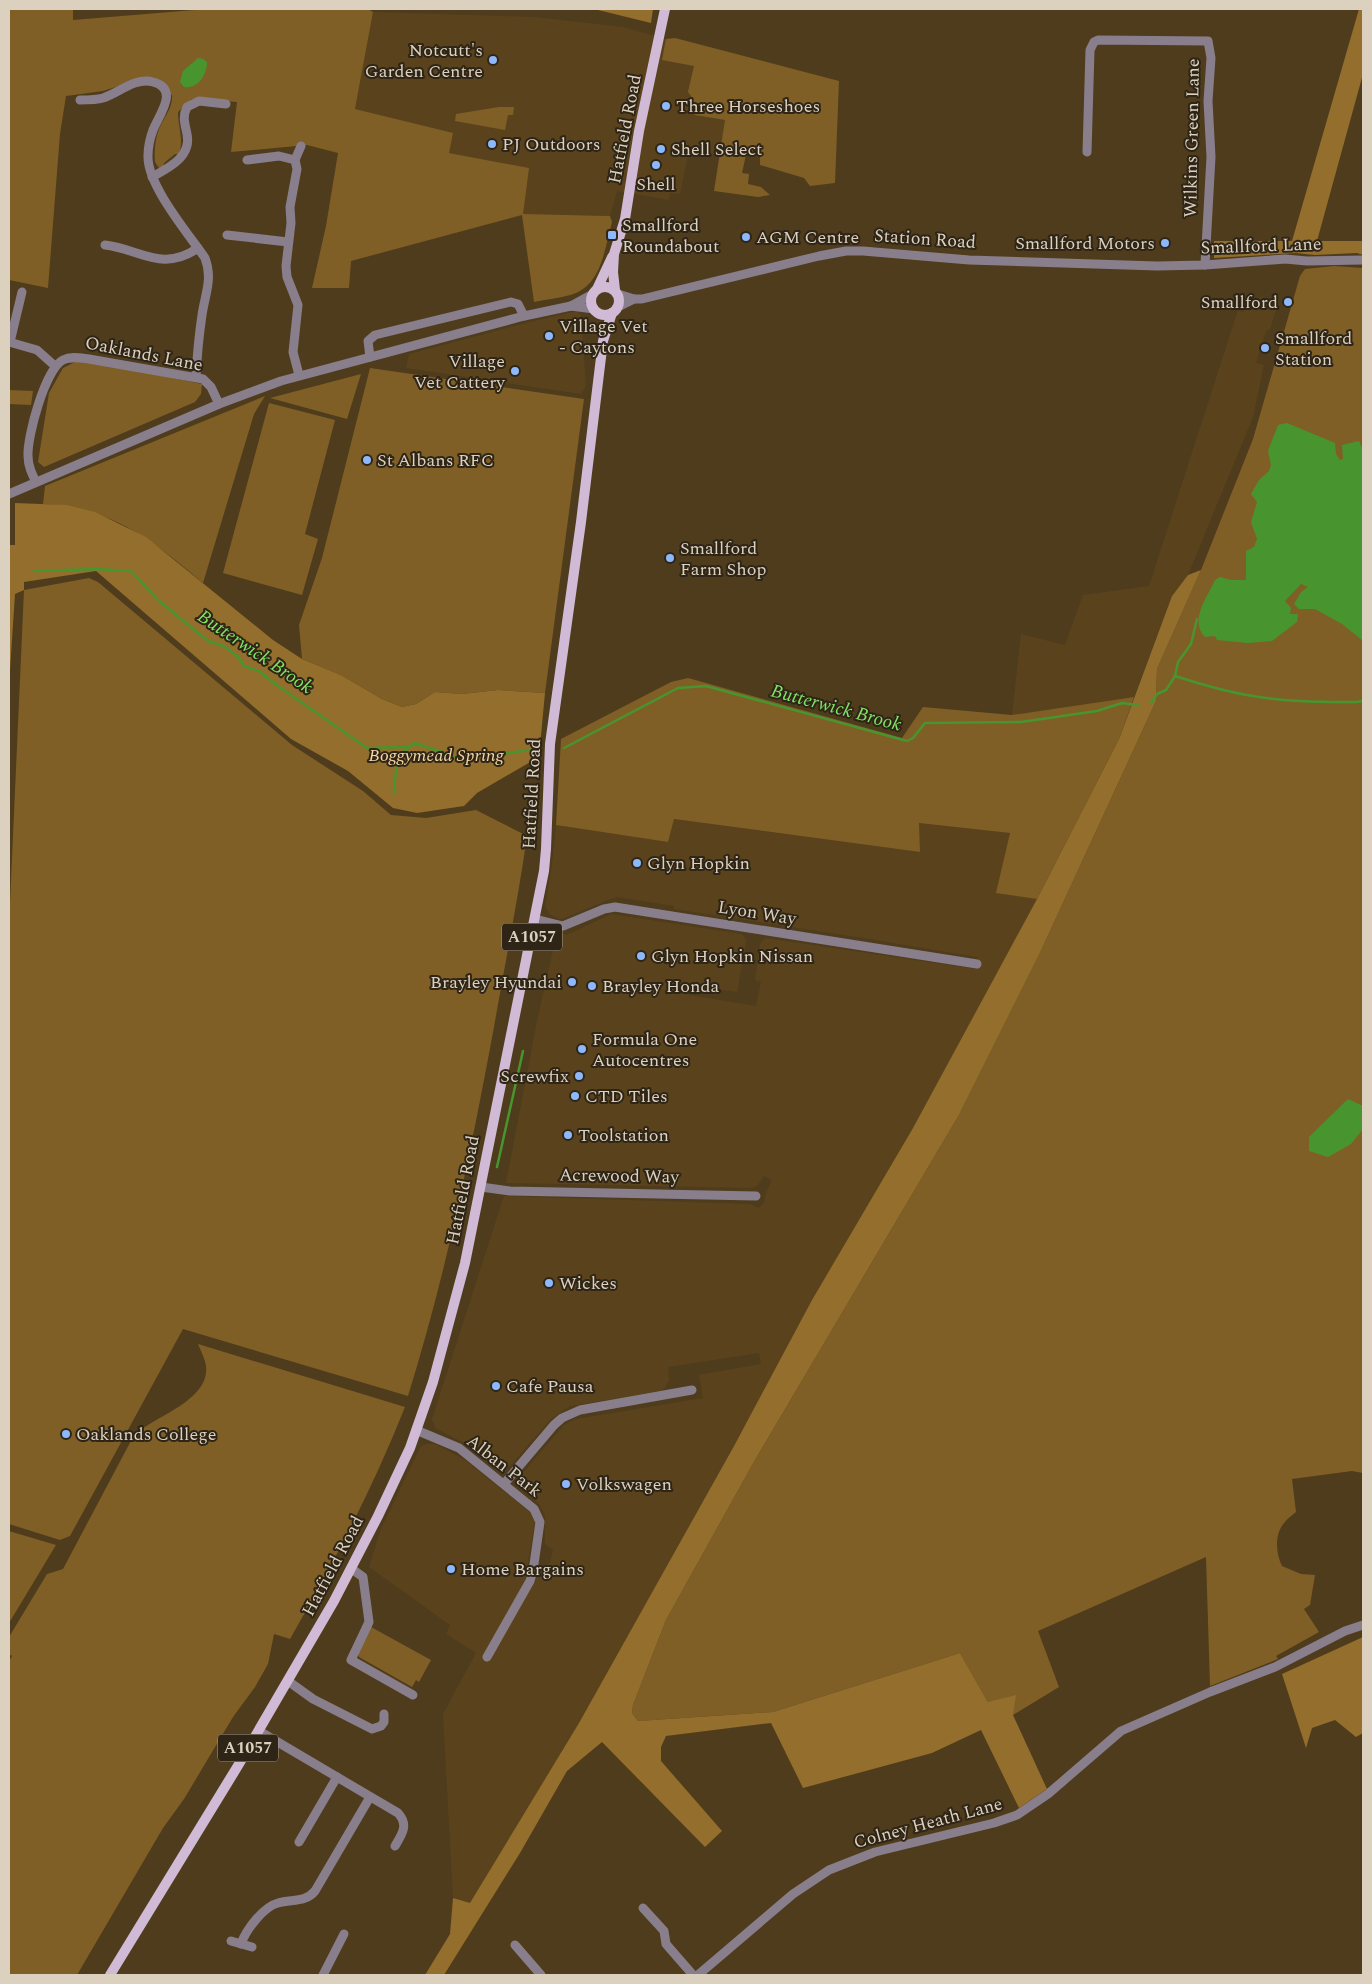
<svg xmlns="http://www.w3.org/2000/svg" width="1372" height="1984" font-family="Spectral,serif">
	<style>
		.built { fill: #5a431c }
		.green { fill: #7f5f26 }
		.forest { fill: #936e2c }
		.water { fill: #48952f }
		.lines { fill: none; stroke-linecap: round; stroke-linejoin: round }
		.stream { stroke: #48952f; stroke-width: 2.5 }
		.minor { stroke: #897e8c; stroke-width: 9 }
		.major { stroke: #d0bad6; stroke-width: 10 }
		.poi-dot { fill: #8db9fc; stroke: #2e2517; stroke-width: 2 }
		.labels { text-anchor: middle; dominant-baseline: central; stroke-width: 4; stroke-linejoin: round; paint-order: stroke }
		.shield { fill: #2e2517; stroke: #a89d8d; stroke-width: 1 }
		.shield-label { font-size: 16px; font-weight: bold; fill: #dcd1bf }
		.poi-label { font-size: 18px; fill: #dcd1bf; stroke: #2e2517; text-anchor: start }
		.street-label { font-size: 18px; fill: #dcd1bf; stroke: #2e2517 }
		.park-label { font-size: 18px; font-style: italic; fill: #f6d6a3; stroke: #2e2517 }
		.water-label { font-size: 19px; font-style: italic; fill: #81e264; stroke: #2e2517 }
	</style>
	<rect width="100%" height="100%" fill="#4f3c1c"/>
	<!-- built -->
	<g class="built">
		<polygon points="373,12 534,17 623,27 666,39 675,38 737,55 720,155 689,149 680,194 670,193 669,200 617,191 610,216 522,214 528,168 449,153 452,134 355,109"/>
		<polygon points="1261,297 1279,301 1270,329 1266,331 1256,363 1264,365 1253,417 1188,575 1172,596 1134,697 1012,715 1021,634 1065,645 1083,595 1149,586 1238,310 1242,312"/>
		<polygon points="577,311 581,315 586,386 581,394 406,368 409,354 530,322"/>
		<polygon points="673,819 920,852 919,823 1010,833 997,893 1037,899 913,1128 812,1300 734,1446 579,1723 470,1904 453,1898 443,1714 476,1653 446,1634 450,1625 369,1567 380,1531 421,1446 427,1444 435,1444 465,1460 536,1517 525,1578 535,1583 540,1568 550,1563 553,1550 545,1544 545,1515 539,1504 521,1488 519,1479 521,1475 564,1425 576,1419 703,1398 699,1375 761,1364 759,1353 668,1367 669,1380 665,1388 660,1391 570,1406 551,1419 510,1466 501,1470 496,1468 466,1444 435,1428 432,1419 504,1196 750,1204 758,1208 764,1203 766,1193 772,1180 764,1176 758,1185 753,1188 506,1183 537,1021 557,933 567,935 611,914 741,934 744,936 746,941 737,992 678,984 677,993 756,1006 761,982 755,980 760,944 765,938 976,969 978,957 864,938 674,909 674,906 617,897 605,901 565,918 559,919 550,914 545,907 552,865 556,825 668,842"/>
	</g>
	<!-- green -->
	<g class="green">
		<path d="M9,9H73V20L207,9H368L373,12L355,109L453,133L449,153L529,168L523,214L610,216L612,222C605,247 602,282 576,293C564,298 547,299 534,302L522,215L351,261L349,288H312L326,226L338,153L307,145L231,152L237,102L192,99L178,112C178,127 184,139 179,154H175L164,163L163,167L159,168L155,162C154,152 155,139 159,129C164,117 173,108 172,95H169L165,86L125,84L103,91L66,96L60,134L48,288L9,280Z"/>
		<polygon points="675,38 839,81 835,183 810,186 804,178 760,165 760,152 747,150 742,173 749,174 748,184 761,187 770,195 758,197 714,191 725,120 695,115 689,109 691,96 688,92 694,66 662,60 666,39"/>
		<polygon points="499,107 514,107 513,115 508,115 505,130 455,121 456,114"/>
		<path d="M1334,266L1363,268V1473L1352,1471L1292,1479L1296,1512C1292,1515 1287,1519 1284,1523C1274,1535 1276,1554 1282,1566L1301,1574L1315,1575L1310,1605L1304,1609L1319,1632L1276,1656L1278,1659L1210,1686L1206,1557L1038,1631L1059,1687L1013,1715L988,1702L960,1653L773,1712L638,1721L632,1713L633,1705L666,1620L755,1460L959,1115L1039,955L1156,701L1157,669L1201,570L1253,439L1300,276L1305,269Z"/>
		<polygon points="77,361 104,364 202,384 201,394 195,402 44,467 38,462 49,393 63,368"/>
		<polygon points="370,368 584,399 545,693 498,690 462,694 435,692 416,704 402,707 382,699 341,675 302,659 299,625 322,558"/>
		<polygon points="361,374 347,419 270,398"/>
		<polygon points="9,390 33,391 31,405 9,404"/>
		<path d="M265,396L254,414L203,583C152,540 113,508 43,504L45,486Z"/>
		<polygon points="269,403 335,420 305,534 318,539 302,595 223,573"/>
		<path d="M89,578L98,582L292,745L363,791L391,815L426,818L476,810L527,836C518,900 505,963 494,1027C471,1151 446,1274 408,1396L183,1329L70,1536L60,1540L9,1524V925L24,590Z"/>
		<polygon points="688,678 902,738 923,707 1012,715 1134,697 1119,739 1037,899 996,893 1010,833 919,823 920,852 674,819 668,842 556,825 561,739 671,682"/>
		<path d="M198,1344L405,1407C373,1488 333,1564 290,1639L274,1634L268,1664L255,1687L233,1717L184,1799L163,1828L77,1975H9V1661L12,1656L9,1654V1637L47,1574L63,1569L133,1437C150,1417 210,1402 206,1366C205,1359 201,1351 198,1344Z"/>
		<polygon points="9,1531 56,1545 9,1623"/>
		<polygon points="371,1627 431,1660 419,1682 416,1680 412,1687 359,1657 358,1654"/>
	</g>
	<!-- forest -->
	<g class="forest">
		<polygon points="594,9 653,9 651,23"/>
		<polygon points="1359,9 1363,9 1363,74 1317,241 1363,241 1363,255 1357,253 1315,255 1296,253 1214,258 1214,241 1292,241"/>
		<polygon points="15,503 67,505 95,512 146,537 273,640 302,659 341,675 382,699 402,707 416,704 435,692 462,694 498,690 545,693 539,757 477,793 464,806 417,813 393,808 348,771 291,739 96,571 24,582 24,590 15,594 9,686 9,545 15,545"/>
		<polygon points="1201,570 1157,669 1156,701 1039,955 959,1115 755,1460 666,1620 633,1705 632,1713 638,1721 773,1712 960,1653 988,1702 1016,1695 1013,1715 1047,1789 1019,1808 981,1730 932,1753 803,1788 771,1723 666,1736 661,1747 661,1761 722,1831 705,1847 602,1742 567,1771 520,1853 444,1975 425,1975 450,1934 453,1898 470,1903 579,1723 734,1446 812,1300 913,1128 1037,899 1119,739 1172,596 1188,575"/>
		<polygon points="1363,1637 1363,1733 1356,1737 1335,1720 1312,1728 1306,1748 1282,1674"/>
	</g>
	<!-- water -->
	<g class="water">
		<path d="M198,58L203,59L207,62C207,75 198,89 184,87L180,82L183,71Z"/>
		<path d="M1287,423L1335,443L1336,454L1340,460L1343,459L1342,445L1359,441L1363,450V641L1342,624L1315,609H1299L1294,604L1301,592L1308,587L1301,584L1285,601L1291,608L1290,614H1298L1297,622L1272,641L1248,643L1217,640L1215,636L1205,637C1189,620 1207,598 1215,580L1220,577L1231,580H1246V551L1254,547L1257,539L1251,522L1257,502L1251,494L1259,480L1269,471L1271,465L1268,451L1278,425Z"/>
		<polygon points="1348,1099 1363,1106 1363,1129 1351,1144 1328,1157 1309,1151 1309,1137"/>
	</g>
	<g class="lines">
		<!-- stream -->
		<g class="stream">
			<polyline points="34,571 97,569 131,571 158,600 208,641 224,646 238,657 244,666 259,671 275,684 367,748 406,747"/>
			<path d="M1175,676C1200,684 1226,692 1253,696C1287,702 1322,702 1356,702L1363,701"/>
			<polyline points="1151,703 1157,694 1166,690 1175,676 1178,662 1191,644 1197,619"/>
			<polyline points="564,748 678,688 706,686 907,741 913,738 925,723 1021,722 1097,711 1122,703 1138,705"/>
			<path d="M394,793C395,774 396,752 415,743L462,759L530,750"/>
			<polyline points="497,1167 523,1051"/>
		</g>
		<!-- minor -->
		<g class="minor">
			<path d="M80,100C88,100 96,100 103,98C119,93 135,77 153,82C180,89 159,115 153,130C150,138 148,147 148,156C147,185 188,233 205,258C213,279 205,294 202,315C199,335 197,357 196,377"/>
			<polyline points="1087,152 1090,50 1094,42 1098,40 1208,41 1211,58 1208,101 1211,157 1205,265"/>
			<polyline points="247,160 279,156 295,160"/>
			<path d="M152,177C168,168 192,157 187,134C185,124 182,117 187,107L199,101L226,104"/>
			<polyline points="227,235 288,242"/>
			<path d="M105,245C140,249 162,273 198,248"/>
			<polyline points="618,294 634,299 642,299 819,256 846,251 863,251 969,260 1157,266 1205,265 1285,259 1307,261 1363,260"/>
			<polyline points="571,306 593,294"/>
			<polyline points="618,307 634,299"/>
			<polyline points="9,342 37,350 55,366"/>
			<polyline points="10,342 22,292"/>
			<polyline points="370,357 368,341 375,335 511,302 518,304 524,316"/>
			<polyline points="299,375 293,352 298,305 287,277 286,266 291,223 290,207 297,169 295,160 301,146"/>
			<path d="M36,482C32,474 28,466 28,456C27,437 45,369 63,360C71,356 80,358 89,359L203,379L211,387L219,404"/>
			<polyline points="9,494 219,404 281,381 524,316 571,306 594,309"/>
			<polyline points="535,919 563,926 604,909 615,907 977,964"/>
			<polyline points="481,1187 510,1191 756,1196"/>
			<polyline points="416,1430 459,1448 534,1509 540,1522 533,1571 530,1581 487,1657"/>
			<polyline points="504,1484 554,1425 562,1418 580,1410 692,1390"/>
			<polyline points="352,1569 363,1577 369,1622 351,1660 413,1695"/>
			<polyline points="288,1681 313,1699 372,1729 381,1726 384,1722 384,1714"/>
			<path d="M259,1731L398,1813C409,1825 402,1834 395,1846"/>
			<polyline points="299,1842 337,1777"/>
			<polyline points="643,1908 664,1931 666,1944 693,1975"/>
			<polyline points="231,1941 252,1947"/>
			<path d="M241,1944C246,1930 263,1907 278,1903C292,1899 305,1903 315,1891L370,1797"/>
			<polyline points="515,1945 541,1975"/>
			<polyline points="323,1975 344,1934"/>
			<polyline points="698,1975 793,1894 829,1870 875,1852 994,1823 1017,1815 1048,1794 1121,1731 1210,1692 1275,1667 1345,1631 1363,1625"/>
		</g>
		<!-- major -->
		<g class="major">
			<circle cx="605" cy="301" r="14"/>
			<polyline points="597,289 612,257"/>
			<polyline points="615,290 613,272 614,254 625,219 639,131 665,9"/>
			<polyline points="110,1975 239,1764 334,1601 378,1516 410,1448 433,1382 465,1263 544,871 546,849 550,744 581,522 603,341 612,313"/>
		</g>
	</g>
	<!-- markers -->
	<g class="poi-dot">
		<circle cx="493" cy="60" r="5"/>
		<circle cx="666" cy="106" r="5"/>
		<circle cx="492" cy="144" r="5"/>
		<circle cx="661" cy="149" r="5"/>
		<circle cx="656" cy="165" r="5"/>
		<rect x="607" y="230" width="10" height="10" rx="2.5"/>
		<circle cx="746" cy="237" r="5"/>
		<circle cx="1165" cy="243" r="5"/>
		<circle cx="1288" cy="302" r="5"/>
		<circle cx="549" cy="336" r="5"/>
		<circle cx="1265" cy="348" r="5"/>
		<circle cx="515" cy="371" r="5"/>
		<circle cx="367" cy="460" r="5"/>
		<circle cx="670" cy="558" r="5"/>
		<circle cx="637" cy="863" r="5"/>
		<circle cx="641" cy="956" r="5"/>
		<circle cx="572" cy="982" r="5"/>
		<circle cx="592" cy="986" r="5"/>
		<circle cx="582" cy="1049" r="5"/>
		<circle cx="579" cy="1076" r="5"/>
		<circle cx="575" cy="1096" r="5"/>
		<circle cx="568" cy="1135" r="5"/>
		<circle cx="549" cy="1283" r="5"/>
		<circle cx="496" cy="1386" r="5"/>
		<circle cx="66" cy="1434" r="5"/>
		<circle cx="566" cy="1484" r="5"/>
		<circle cx="451" cy="1569" r="5"/>
	</g>
	<g class="labels">
		<!-- shield labels -->
		<g class="shield">
			<rect x="502" y="923.5" width="60" height="27" rx="4"/>
			<rect x="218" y="1734.5" width="60" height="27" rx="4"/>
		</g>
		<g class="shield-label">
			<text x="532" y="937">A1057</text>
			<text x="248" y="1748">A1057</text>
		</g>
		<!-- poi labels -->
		<g class="poi-label">
			<text x="483" y="50" text-anchor="end">Notcutt's<tspan x="483" dy="21">Garden Centre</tspan></text>
			<text x="676" y="106">Three Horseshoes</text>
			<text x="502" y="144">PJ Outdoors</text>
			<text x="671" y="149">Shell Select</text>
			<text x="656" y="184" text-anchor="middle">Shell</text>
			<text x="622" y="225">Smallford<tspan x="622" dy="21">Roundabout</tspan></text>
			<text x="756" y="237">AGM Centre</text>
			<text x="1155" y="243" text-anchor="end">Smallford Motors</text>
			<text x="1278" y="302" text-anchor="end">Smallford</text>
			<text x="559" y="326">Village Vet<tspan x="559" dy="21">- Caytons</tspan></text>
			<text x="1275" y="338">Smallford<tspan x="1275" dy="21">Station</tspan></text>
			<text x="505" y="361" text-anchor="end">Village<tspan x="505" dy="21">Vet Cattery</tspan></text>
			<text x="377" y="460">St Albans RFC</text>
			<text x="680" y="548">Smallford<tspan x="680" dy="21">Farm Shop</tspan></text>
			<text x="647" y="863">Glyn Hopkin</text>
			<text x="651" y="956">Glyn Hopkin Nissan</text>
			<text x="562" y="982" text-anchor="end">Brayley Hyundai</text>
			<text x="602" y="986">Brayley Honda</text>
			<text x="592" y="1039">Formula One<tspan x="592" dy="21">Autocentres</tspan></text>
			<text x="569" y="1076" text-anchor="end">Screwfix</text>
			<text x="585" y="1096">CTD Tiles</text>
			<text x="578" y="1135">Toolstation</text>
			<text x="559" y="1283">Wickes</text>
			<text x="506" y="1386">Cafe Pausa</text>
			<text x="76" y="1434">Oaklands College</text>
			<text x="576" y="1484">Volkswagen</text>
			<text x="461" y="1569">Home Bargains</text>
		</g>
		<!-- street labels -->
		<g class="street-label">
			<text transform="translate(625 129) rotate(-79)">Hatfield Road</text>
			<text transform="translate(1192 138) rotate(-89)">Wilkins Green Lane</text>
			<text transform="translate(925 239) rotate(4)">Station Road</text>
			<text transform="translate(1261 246) rotate(-2)">Smallford Lane</text>
			<text transform="translate(144 354) rotate(11)">Oaklands Lane</text>
			<text transform="translate(532 794) rotate(-87)">Hatfield Road</text>
			<text transform="translate(757 913) rotate(9)">Lyon Way</text>
			<text transform="translate(619 1176) rotate(1)">Acrewood Way</text>
			<text transform="translate(463 1190) rotate(-79)">Hatfield Road</text>
			<text transform="translate(504 1466) rotate(38)">Alban Park</text>
			<text transform="translate(333 1566) rotate(-62)">Hatfield Road</text>
			<text transform="translate(928 1823) rotate(-15)">Colney Heath Lane</text>
		</g>
		<!-- park labels -->
		<g class="park-label">
			<text x="436" y="755">Boggymead Spring</text>
		</g>
		<!-- water labels -->
		<g class="water-label">
			<text transform="translate(255 652) rotate(34)">Butterwick Brook</text>
			<text transform="translate(836 708) rotate(15)">Butterwick Brook</text>
		</g>
	</g>
	<!-- border -->
	<rect width="1372" height="1984" fill="none" stroke="#dcd1bf" stroke-width="20"/>
</svg>
